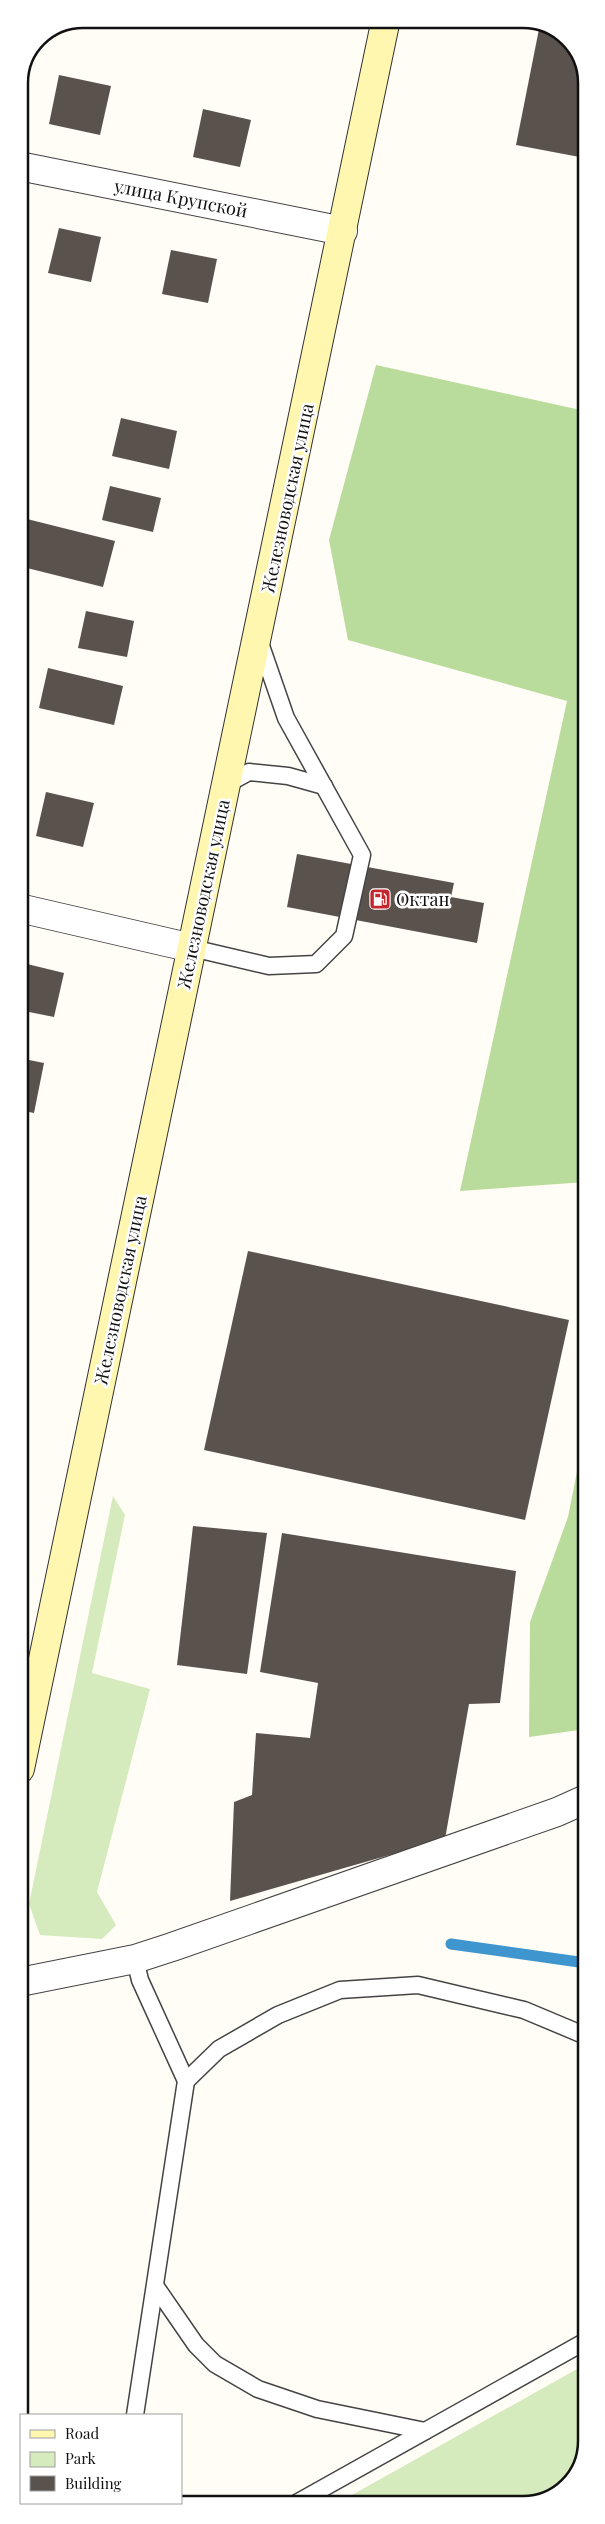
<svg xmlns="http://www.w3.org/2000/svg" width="605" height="2524" font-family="'Playfair Display',serif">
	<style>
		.green { fill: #d5ebbd }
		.forest { fill: #b9dc9c }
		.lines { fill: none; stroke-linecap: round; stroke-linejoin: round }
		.stream { stroke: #3f96cf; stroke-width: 11 }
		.building { fill: #5a524d }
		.lane-casing { stroke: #444; stroke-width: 19 }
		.street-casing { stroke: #444; stroke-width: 30 }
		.secondary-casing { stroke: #333; stroke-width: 30 }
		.lane { stroke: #fff; stroke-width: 16 }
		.street { stroke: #fff; stroke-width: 28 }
		.secondary { stroke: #fff6b0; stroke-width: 28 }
		.labels { text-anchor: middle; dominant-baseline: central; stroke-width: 5; stroke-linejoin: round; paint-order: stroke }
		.street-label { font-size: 18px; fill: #111; stroke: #fff }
		.poi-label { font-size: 18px; fill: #111; stroke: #fff; text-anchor: start }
		.rim { fill: none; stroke: #111; stroke-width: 2.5 }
	</style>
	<rect width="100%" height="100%" fill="#fffdf5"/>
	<!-- green -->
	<g class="green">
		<polygon points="113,1496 125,1515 92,1673 150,1689 97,1892 116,1925 102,1939 40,1935 29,1904"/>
		<polygon points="586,2364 586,2442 571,2483 535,2504 334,2505"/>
	</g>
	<!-- forest -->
	<g class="forest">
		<polygon points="376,365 585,411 586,1182 460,1191 567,701 348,640 329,540"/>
		<polygon points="586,1426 586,1729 529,1737 530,1622 568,1517"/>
	</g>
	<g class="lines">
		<!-- stream -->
		<polyline class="stream" points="451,1944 586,1963"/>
	</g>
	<!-- building -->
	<g class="building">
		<polygon points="540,24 567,37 585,70 585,158 516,145"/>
		<polygon points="59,75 111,86 100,135 49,124"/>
		<polygon points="203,109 251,120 240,167 193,157"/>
		<polygon points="59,228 101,237 91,282 48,273"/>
		<polygon points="171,250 217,259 208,303 162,294"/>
		<polygon points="121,418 177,431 169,469 112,456"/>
		<polygon points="110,486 161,498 153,532 102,520"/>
		<polygon points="19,517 115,541 103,587 19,566"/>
		<polygon points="86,611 134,621 127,657 78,648"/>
		<polygon points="48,668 123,686 114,725 39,708"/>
		<polygon points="46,792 94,803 83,847 36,836"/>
		<polygon points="297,854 454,883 451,897 484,903 477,943 287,907"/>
		<polygon points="19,962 64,973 54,1017 19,1010"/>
		<polygon points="19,1058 44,1063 34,1113 19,1110"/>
		<polygon points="19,1158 27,1160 20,1188 19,1188"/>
		<polygon points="248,1251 569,1320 525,1520 204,1450"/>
		<polygon points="193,1526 267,1533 247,1674 177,1665"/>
		<polygon points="282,1533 516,1571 500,1703 469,1704 445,1839 230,1901 234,1802 252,1795 256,1733 310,1738 318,1683 260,1672"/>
	</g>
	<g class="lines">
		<!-- lane casing -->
		<g class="lane-casing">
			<g id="lane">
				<polyline points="227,784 249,772 288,776 324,786"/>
				<polyline points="192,948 269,966 316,964 344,936 362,855 286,718 259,640"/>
				<polyline points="135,1959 140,1980 186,2081 135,2415"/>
				<polyline points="186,2081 219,2049 278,2015 340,1990 418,1985 524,2010 586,2036"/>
				<polyline points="156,2287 196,2345 215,2364 258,2389 317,2409 425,2431"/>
				<polyline points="116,2505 117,2503"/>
				<polyline points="293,2505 586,2341"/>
			</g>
		</g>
		<!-- street casing -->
		<g class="street-casing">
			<g id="street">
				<polyline points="19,166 343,231"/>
				<polyline points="19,908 192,948"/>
				<polyline points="20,1982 135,1959 172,1947 557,1812 586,1799"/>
			</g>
		</g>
		<!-- secondary casing -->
		<g class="secondary-casing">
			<polyline id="secondary" points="20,1769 386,19"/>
		</g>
		<!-- lane -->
		<use href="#lane" class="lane"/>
		<!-- street -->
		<use href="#street" class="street"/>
		<!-- secondary -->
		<use href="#secondary" class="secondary"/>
	</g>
	<!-- icons -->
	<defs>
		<g id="fuel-square" transform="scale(1.125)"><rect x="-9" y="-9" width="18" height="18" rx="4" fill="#c4262e" stroke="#fff"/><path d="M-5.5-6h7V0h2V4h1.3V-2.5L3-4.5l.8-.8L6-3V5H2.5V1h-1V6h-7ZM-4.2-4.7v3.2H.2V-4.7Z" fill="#fff"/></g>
	</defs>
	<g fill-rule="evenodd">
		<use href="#fuel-square" x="380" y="899"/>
	</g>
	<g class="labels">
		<!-- street labels -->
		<g class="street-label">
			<text transform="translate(181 198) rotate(11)">улица Крупской</text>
			<text transform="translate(287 498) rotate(-78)">Железноводская улица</text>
			<text transform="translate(203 894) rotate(-78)">Железноводская улица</text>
			<text transform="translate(120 1290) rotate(-78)">Железноводская улица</text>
		</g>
		<!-- poi labels -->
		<g class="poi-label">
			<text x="396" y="899">Октан</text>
		</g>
	</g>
	<!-- crop -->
	<path d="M0 0H605V2524H0ZM83 28H523A55 55 0 0 1 578 83V2441A55 55 0 0 1 523 2496H83A55 55 0 0 1 28 2441V83A55 55 0 0 1 83 28Z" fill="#fff" fill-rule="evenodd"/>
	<path class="rim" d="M83 28H523A55 55 0 0 1 578 83V2441A55 55 0 0 1 523 2496H83A55 55 0 0 1 28 2441V83A55 55 0 0 1 83 28Z"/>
	<!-- legend -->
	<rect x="20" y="2414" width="162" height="90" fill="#ffffff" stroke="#a0a0a0"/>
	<rect x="30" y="2430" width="25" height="8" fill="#fff6b0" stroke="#a0a0a0"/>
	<text x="65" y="2439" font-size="15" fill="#111111">Road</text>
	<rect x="30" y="2452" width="25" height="15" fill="#d5ebbd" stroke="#a0a0a0"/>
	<text x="65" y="2464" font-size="15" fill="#111111">Park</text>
	<rect x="30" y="2476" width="25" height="15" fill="#5a524d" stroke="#a0a0a0"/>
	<text x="65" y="2489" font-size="15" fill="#111111">Building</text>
</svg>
